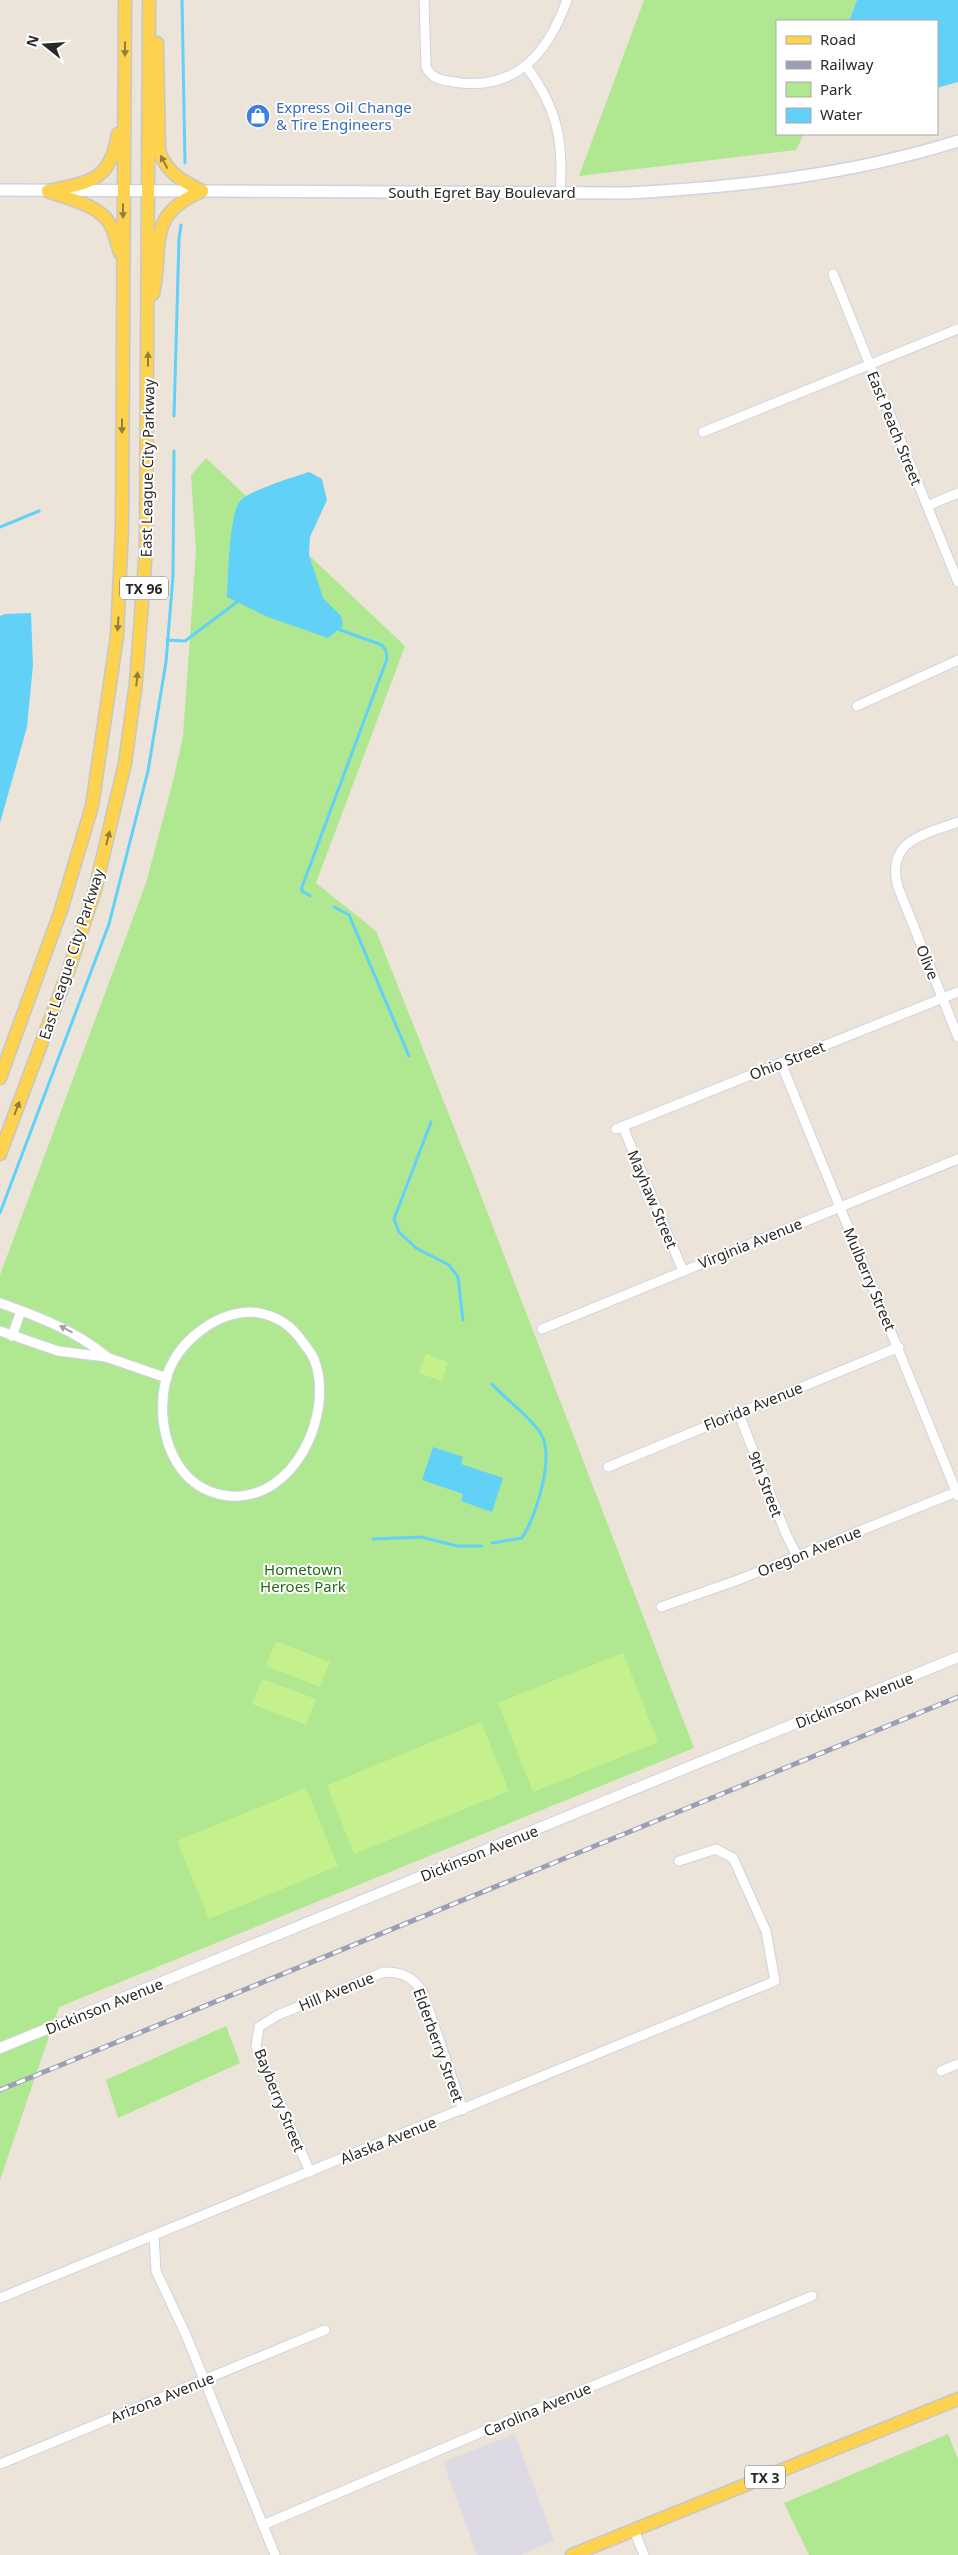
<svg xmlns="http://www.w3.org/2000/svg" width="958" height="2555" font-family="'Noto Sans',sans-serif">
	<style>
		.industrial { fill: #dddae4 }
		.green { fill: #afe890 }
		.pitch { fill: #c6f08b }
		.water { fill: #62d1f8 }
		.lines { fill: none; stroke-linecap: round; stroke-linejoin: round }
		.stream { stroke: #62d1f8; stroke-width: 3 }
		.minor-casing { stroke: #ced2e3; stroke-width: 11 }
		.tertiary-casing { stroke: #ced2e3; stroke-width: 12 }
		.secondary-casing { stroke: #ced2e3; stroke-width: 14 }
		.primary-casing { stroke: #c7c7c7; stroke-width: 15 }
		.minor { stroke: #fff; stroke-width: 9 }
		.tertiary { stroke: #fff; stroke-width: 10 }
		.secondary { stroke: #fff; stroke-width: 11 }
		.primary { stroke: #fcd24f; stroke-width: 12 }
		.rail-casing { stroke: #9b9fb5; stroke-width: 5 }
		.rail { stroke: #fff; stroke-width: 3; stroke-dasharray: 9; stroke-linecap: butt }
		.oneway { fill: #927e3c }
		.oneway2 { fill: #9f9f9f }
		.labels { text-anchor: middle; dominant-baseline: central; stroke-width: 4; stroke-linejoin: round; paint-order: stroke }
		.shield { fill: #fff; stroke: #696969; stroke-width: 1 }
		.shield-label { font-size: 14px; font-weight: bold; fill: #292929 }
		.shop-label { font-size: 15px; fill: #366cbe; stroke: #fff; text-anchor: start }
		.street-label { font-size: 15px; fill: #292929; stroke: #fff }
		.park-label { font-size: 15px; fill: #266b14; stroke: #fff }
	</style>
	<rect width="100%" height="100%" fill="#ece4d9"/>
	<!-- industrial -->
	<polygon class="industrial" points="515,2434 554,2541 520,2555 477,2555 443,2462"/>
	<!-- green -->
	<g class="green">
		<polygon points="644,0 857,0 849,21 777,21 777,134 804,134 796,150 579,176"/>
		<polygon points="206,458 405,646 316,883 376,931 473,1175 694,1748 59,2007 0,2180 0,1275 146,883 174,777 183,736 196,551 191,475"/>
		<polygon points="226,2026 240,2063 118,2118 106,2080"/>
		<polygon points="948,2434 958,2459 958,2555 809,2555 784,2503"/>
	</g>
	<!-- pitch -->
	<g class="pitch">
		<polygon points="426,1354 448,1362 442,1381 419,1373"/>
		<polygon points="276,1641 330,1662 320,1687 266,1666"/>
		<polygon points="623,1653 658,1742 533,1792 498,1703"/>
		<polygon points="262,1679 316,1699 306,1725 252,1704"/>
		<polygon points="481,1722 509,1791 354,1854 327,1785"/>
		<polygon points="306,1788 338,1866 209,1919 177,1841"/>
	</g>
	<!-- water -->
	<g class="water">
		<polygon points="857,0 958,0 958,82 937,88 937,21 849,21"/>
		<path d="M309,472L322,479L327,500L310,537L309,555L323,598L341,616L343,626L328,638L268,617L227,597C228,579 229,511 241,500C251,490 294,477 309,472Z"/>
		<polygon points="31,613 33,665 27,727 0,823 0,616 5,614"/>
		<polygon points="433,1447 463,1457 461,1464 503,1478 492,1512 461,1501 463,1494 422,1480"/>
	</g>
	<g class="lines">
		<!-- stream -->
		<g class="stream">
			<polyline points="182,0 185,163"/>
			<polyline points="174,416 179,239 181,225"/>
			<polyline points="0,527 39,511"/>
			<polyline points="167,640 185,641 237,602"/>
			<polyline points="310,896 302,891 302,887 387,659 386,651 382,645 335,628"/>
			<polyline points="334,907 349,915 409,1056"/>
			<polyline points="431,1122 394,1219 399,1232 416,1248 449,1265 458,1277 463,1320"/>
			<polyline points="0,1213 109,924 148,771 166,662 173,576 174,451"/>
			<polyline points="373,1539 421,1537 457,1546 482,1546"/>
			<path d="M492,1543L522,1538C536,1517 555,1457 541,1434C529,1415 507,1401 492,1384"/>
		</g>
		<!-- minor casing -->
		<g class="minor-casing">
			<g id="minor">
				<path d="M424,0L426,67C432,79 441,80 454,82C516,92 548,53 567,0"/>
				<path d="M526,66C557,108 564,140 560,193"/>
				<polyline points="833,274 958,582"/>
				<polyline points="703,432 958,329"/>
				<polyline points="927,506 958,493"/>
				<polyline points="857,706 958,660"/>
				<path d="M958,822C924,835 885,840 898,887L958,1037"/>
				<polyline points="781,1063 958,1496"/>
				<polyline points="623,1127 683,1271"/>
				<polyline points="616,1129 958,992"/>
				<path d="M0,1303C39,1317 74,1330 106,1356"/>
				<path d="M250,1312C270,1313 287,1322 299,1337C304,1344 311,1352 314,1359C335,1414 294,1501 230,1496C173,1491 154,1427 166,1379C176,1343 214,1313 250,1312Z"/>
				<polyline points="542,1329 958,1159"/>
				<polyline points="0,1331 58,1351 106,1357 167,1378"/>
				<polyline points="12,1336 21,1311"/>
				<polyline points="738,1412 786,1534 797,1556"/>
				<polyline points="608,1467 899,1347"/>
				<polyline points="661,1607 738,1580 956,1492"/>
				<polyline points="941,2071 958,2064"/>
				<path d="M310,2172L256,2047L259,2027L278,2015L384,1972C403,1972 413,1977 423,1993L463,2110"/>
				<polyline points="154,2236 156,2271 186,2335 275,2555"/>
				<polyline points="0,2298 775,1981 766,1931 733,1858 716,1849 679,1861"/>
				<polyline points="0,2464 325,2330"/>
				<polyline points="263,2525 510,2420 812,2296"/>
				<polyline points="634,2530 644,2555"/>
			</g>
		</g>
		<!-- tertiary casing -->
		<g class="tertiary-casing">
			<polyline id="tertiary" points="0,2048 958,1657"/>
		</g>
		<!-- secondary casing -->
		<g class="secondary-casing">
			<path id="secondary" d="M0,190L627,193C738,187 851,175 958,141"/>
		</g>
		<!-- primary casing -->
		<g class="primary-casing">
			<g id="primary">
				<path d="M157,43L159,151C167,173 182,181 202,191"/>
				<path d="M48,191C90,182 110,182 118,134"/>
				<path d="M48,191C68,199 101,205 111,226C115,234 117,244 120,253"/>
				<path d="M153,294C164,242 145,216 202,191"/>
				<polyline points="0,1078 61,910 92,806 117,636 122,528 125,0"/>
				<polyline points="0,1154 68,972 95,890 125,763 136,682 146,549 149,0"/>
				<polyline points="572,2555 958,2399"/>
			</g>
		</g>
		<!-- minor -->
		<use href="#minor" class="minor"/>
		<!-- tertiary -->
		<use href="#tertiary" class="tertiary"/>
		<!-- secondary -->
		<use href="#secondary" class="secondary"/>
		<!-- primary -->
		<use href="#primary" class="primary"/>
		<!-- rail casing -->
		<g class="rail-casing">
			<polyline id="rail" points="0,2090 958,1697"/>
		</g>
		<!-- rail -->
		<use href="#rail" class="rail"/>
	</g>
	<!-- one-way arrows -->
	<defs><path id="oneway-solid" d="M-6-.8H1V-3.2L6.5 0L1 3.2V.8H-6Z" transform="scale(1.25)"/></defs>
	<g class="oneway">
		<use href="#oneway-solid" transform="translate(125 49) rotate(90)"/>
		<use href="#oneway-solid" transform="translate(164 162) rotate(-118)"/>
		<use href="#oneway-solid" transform="translate(123 211) rotate(90)"/>
		<use href="#oneway-solid" transform="translate(148 359) rotate(-90)"/>
		<use href="#oneway-solid" transform="translate(122 426) rotate(90)"/>
		<use href="#oneway-solid" transform="translate(118 624) rotate(94)"/>
		<use href="#oneway-solid" transform="translate(137 679) rotate(-84)"/>
		<use href="#oneway-solid" transform="translate(108 838) rotate(-76)"/>
		<use href="#oneway-solid" transform="translate(17 1108) rotate(-69)"/>
	</g>
	<use class="oneway2" href="#oneway-solid" transform="translate(66 1329) rotate(-152)"/>
	<!-- icons -->
	<defs>
		<g id="shop-disc" transform="scale(1.25)"><circle r="9.5" fill="#3f7fe0" stroke="#fff"/><path d="M-5-2.5h2.3a2.7 3.5 0 0 1 5.4 0H5L5.5 6h-11ZM-1.5-2.5h3a1.5 2.3 0 0 0-3 0Z" fill="#fff"/></g>
	</defs>
	<g fill-rule="evenodd">
		<use href="#shop-disc" x="258" y="116"/>
	</g>
	<g class="labels">
		<!-- shield labels -->
		<g class="shield">
			<rect x="120" y="576.5" width="48" height="23" rx="4"/>
			<rect x="745" y="2465.5" width="40" height="23" rx="4"/>
		</g>
		<g class="shield-label">
			<text x="144" y="588">TX 96</text>
			<text x="765" y="2477">TX 3</text>
		</g>
		<!-- shop labels -->
		<g class="shop-label">
			<text x="276" y="107">Express Oil Change<tspan x="276" dy="17">&amp; Tire Engineers</tspan></text>
		</g>
		<!-- street labels -->
		<g class="street-label">
			<text x="482" y="192">South Egret Bay Boulevard</text>
			<text transform="translate(895 428) rotate(68)">East Peach Street</text>
			<text transform="translate(147 468) rotate(-89)">East League City Parkway</text>
			<text transform="translate(71 954) rotate(-72)">East League City Parkway</text>
			<text transform="translate(928 962) rotate(68)">Olive</text>
			<text transform="translate(787 1060) rotate(-22)">Ohio Street</text>
			<text transform="translate(653 1199) rotate(67)">Mayhaw Street</text>
			<text transform="translate(750 1243) rotate(-22)">Virginia Avenue</text>
			<text transform="translate(870 1279) rotate(67)">Mulberry Street</text>
			<text transform="translate(753 1406) rotate(-22)">Florida Avenue</text>
			<text transform="translate(766 1484) rotate(69)">9th Street</text>
			<text transform="translate(809 1551) rotate(-22)">Oregon Avenue</text>
			<text transform="translate(854 1700) rotate(-22)">Dickinson Avenue</text>
			<text transform="translate(479 1853) rotate(-22)">Dickinson Avenue</text>
			<text transform="translate(336 1991) rotate(-22)">Hill Avenue</text>
			<text transform="translate(104 2006) rotate(-22)">Dickinson Avenue</text>
			<text transform="translate(439 2045) rotate(70)">Elderberry Street</text>
			<text transform="translate(280 2100) rotate(68)">Bayberry Street</text>
			<text transform="translate(388 2140) rotate(-22)">Alaska Avenue</text>
			<text transform="translate(162 2397) rotate(-22)">Arizona Avenue</text>
			<text transform="translate(537 2409) rotate(-23)">Carolina Avenue</text>
		</g>
		<!-- park labels -->
		<g class="park-label">
			<text x="303" y="1569">Hometown<tspan x="303" dy="17">Heroes Park</tspan></text>
		</g>
	</g>
	<!-- legend -->
	<rect x="776" y="20" width="162" height="115" fill="#ffffff" stroke="#a9a9a9"/>
	<rect x="786" y="36" width="25" height="8" fill="#fcd24f" stroke="#a9a9a9"/>
	<text x="820" y="45" font-size="15" fill="#292929">Road</text>
	<rect x="786" y="61" width="25" height="8" fill="#9b9fb5" stroke="#a9a9a9"/>
	<text x="820" y="70" font-size="15" fill="#292929">Railway</text>
	<rect x="786" y="82" width="25" height="15" fill="#afe890" stroke="#a9a9a9"/>
	<text x="820" y="95" font-size="15" fill="#292929">Park</text>
	<rect x="786" y="108" width="25" height="15" fill="#62d1f8" stroke="#a9a9a9"/>
	<text x="820" y="120" font-size="15" fill="#292929">Water</text>
	<!-- north arrow -->
	<g transform="translate(45 45) rotate(287)" stroke="#ffffff" stroke-width="4" paint-order="stroke">
	<path d="M0-4L9 19L0 12L-9 19Z" fill="#292929"/>
	<text y="-8" font-size="14" font-weight="bold" text-anchor="middle" fill="#292929">N</text>
	</g>
</svg>
